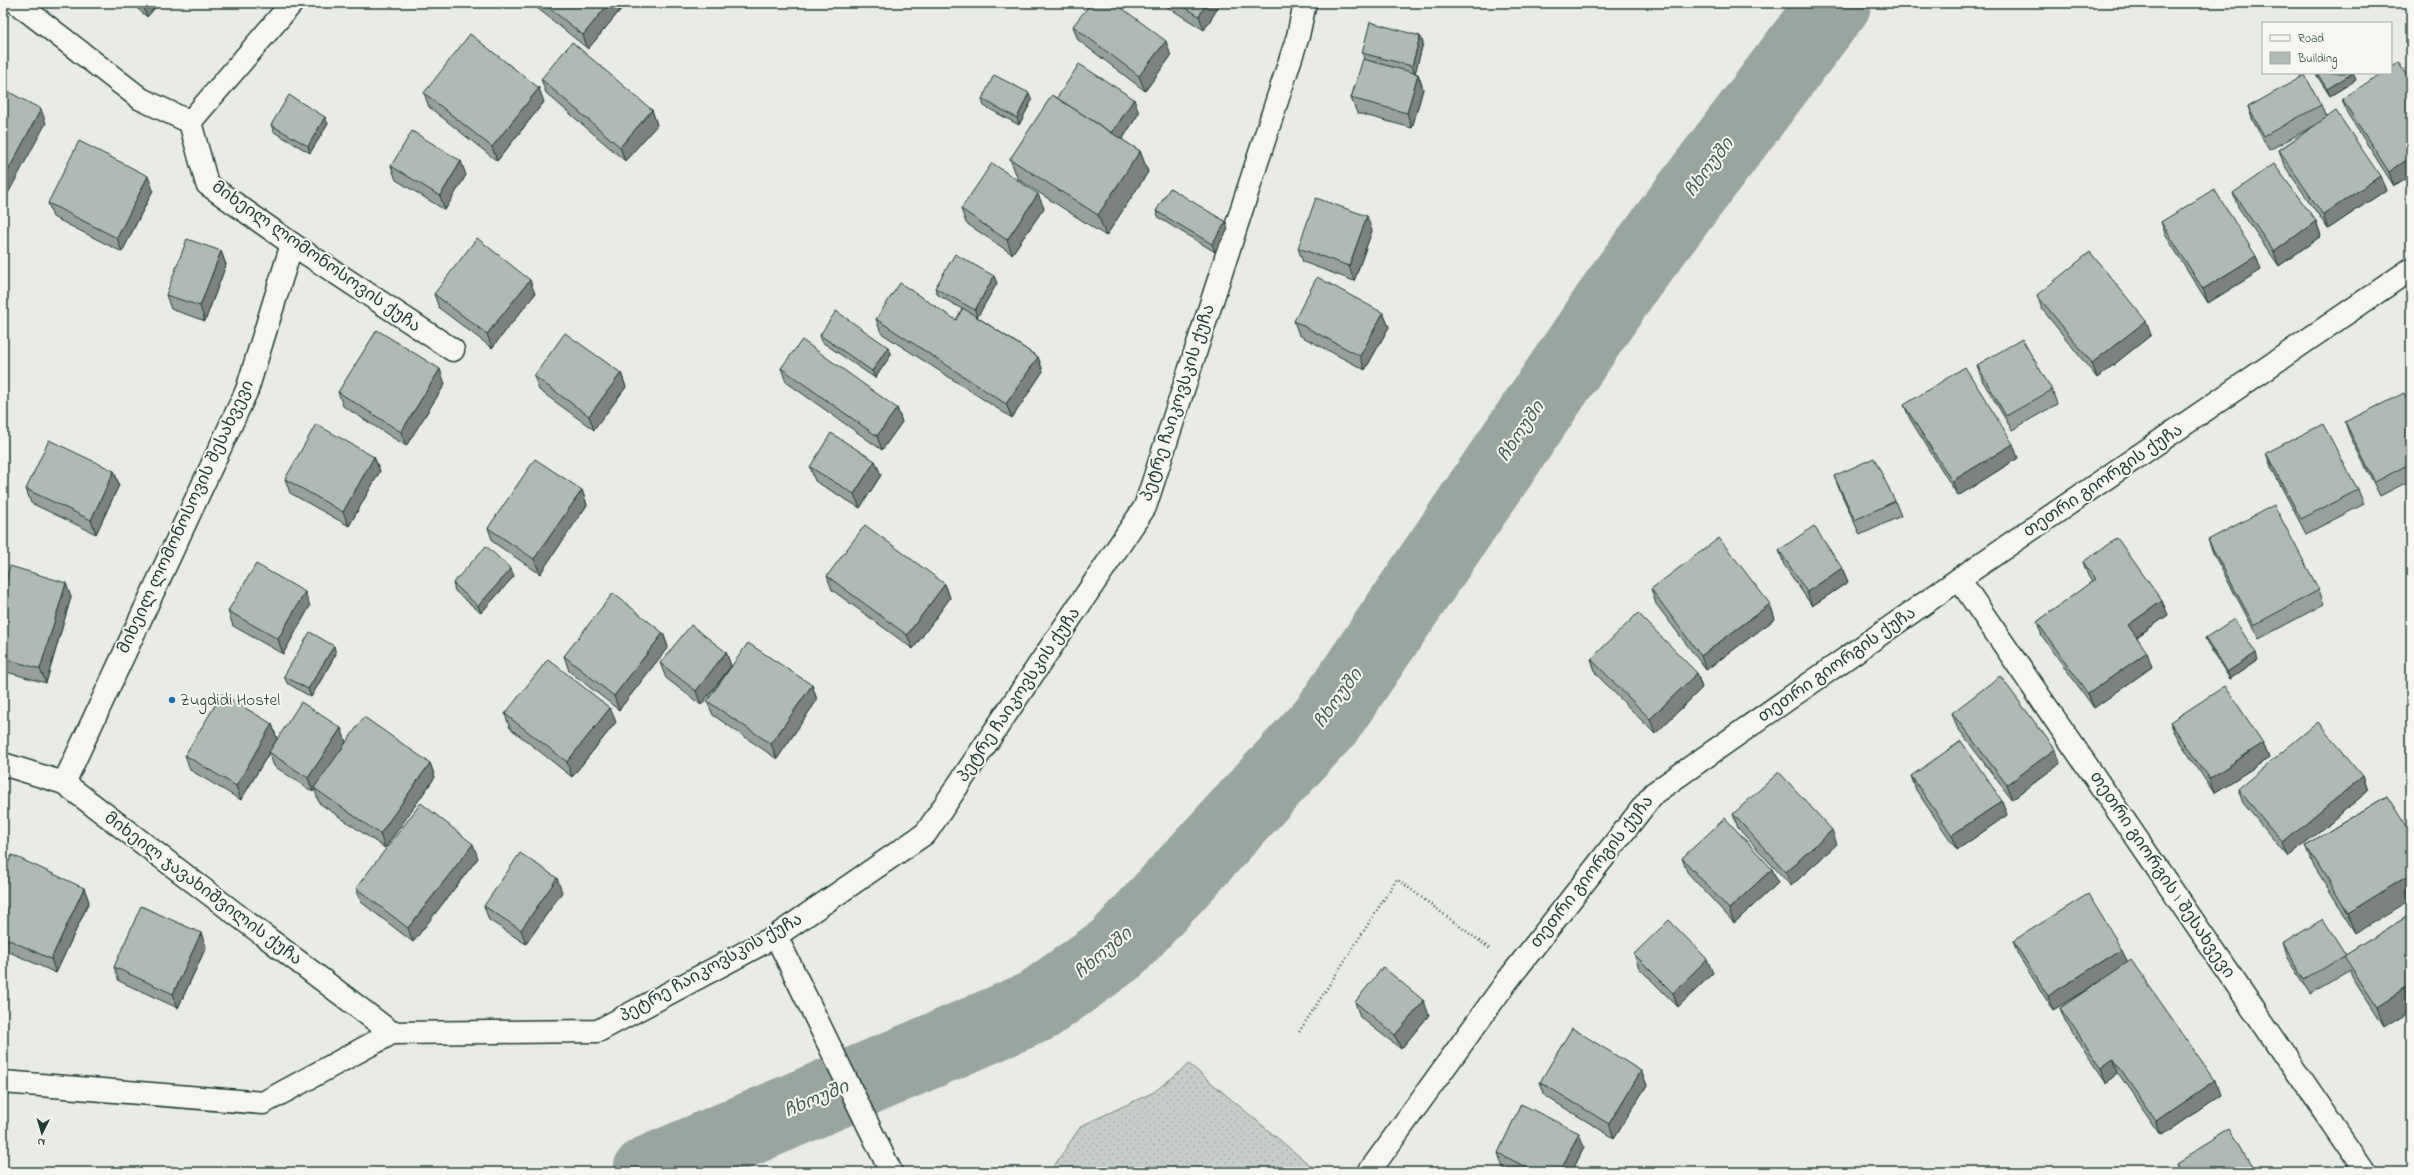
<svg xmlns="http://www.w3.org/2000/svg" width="2414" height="1175" font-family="'Indie Flower','Noto Sans Georgian',sans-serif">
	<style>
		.grass { fill: url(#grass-dots); stroke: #73867e }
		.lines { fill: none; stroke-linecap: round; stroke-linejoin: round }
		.river { stroke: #99a6a0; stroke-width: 73 }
		.street-casing { stroke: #1f3d34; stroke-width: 25 }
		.path { stroke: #1f3d34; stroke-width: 2.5; stroke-dasharray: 1 3; stroke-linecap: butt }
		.street { stroke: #f6f6f2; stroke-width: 22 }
		.wall { fill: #97a09c; stroke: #1f3d34 }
		.shaded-wall { fill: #7b827f; stroke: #1f3d34 }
		.building { fill: #b0bab5; stroke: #1f3d34 }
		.poi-dot { fill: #1f6fb2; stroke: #f6f6f2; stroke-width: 1.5 }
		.labels { text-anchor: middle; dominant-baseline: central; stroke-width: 4; stroke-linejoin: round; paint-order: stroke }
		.street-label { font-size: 17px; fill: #1f3d34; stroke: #f6f6f2 }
		.poi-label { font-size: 17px; fill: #1f3d34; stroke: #f6f6f2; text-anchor: start }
		.water-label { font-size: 18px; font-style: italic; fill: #445c54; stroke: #f6f6f2 }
	</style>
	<defs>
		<pattern id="grass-dots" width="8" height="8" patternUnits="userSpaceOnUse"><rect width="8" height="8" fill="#c7cec9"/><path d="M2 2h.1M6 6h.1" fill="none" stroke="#aab2ad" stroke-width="1.8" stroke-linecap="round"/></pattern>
	</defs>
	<rect width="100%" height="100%" fill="#e9ebe7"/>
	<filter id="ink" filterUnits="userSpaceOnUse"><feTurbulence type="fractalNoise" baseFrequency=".025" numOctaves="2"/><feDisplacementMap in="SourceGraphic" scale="8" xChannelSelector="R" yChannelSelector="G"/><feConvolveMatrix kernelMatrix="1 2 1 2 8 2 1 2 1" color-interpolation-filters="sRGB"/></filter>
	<g filter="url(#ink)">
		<!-- grass -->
		<polygon class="grass" points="1189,1064 1318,1172 1050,1172 1081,1126 1154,1092"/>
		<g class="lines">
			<!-- river -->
			<polyline class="river" points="649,1172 1037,1006 1118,948 1327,720 1625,281 1835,3"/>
			<!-- street casing -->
			<g class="street-casing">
				<g id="street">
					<polyline points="17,3 141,99 190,122 207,184 292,244 453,350"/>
					<polyline points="190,122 292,3"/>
					<polyline points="1959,579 2365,1172"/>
					<polyline points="3,764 64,783 392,1033"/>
					<polyline points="64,783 247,390 292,244"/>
					<polyline points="776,936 891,1172"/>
					<polyline points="3,1082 263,1103 392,1033 598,1031 776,936 926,833 1145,507 1298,36 1305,3"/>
					<polyline points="1369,1172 1507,981 1654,793 1959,579 2411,269"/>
				</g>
			</g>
			<!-- path -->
			<polyline class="path" points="1299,1032 1397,879 1490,949"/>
			<!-- street -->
			<use href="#street" class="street"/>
		</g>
		<!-- wall -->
		<g class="wall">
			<polygon points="131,3 159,3 147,17"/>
			<polygon points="531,3 626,3 588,49"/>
			<polygon points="1161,3 1221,3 1204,30"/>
			<polygon points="1073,26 1171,56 1145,91 1078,40"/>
			<polygon points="1420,36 1423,43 1415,73 1418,74 1423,89 1412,128 1357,113 1351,98 1364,59 1362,53"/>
			<polygon points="2315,73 2353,73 2356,80 2330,96"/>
			<polygon points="541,79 652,110 657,125 625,161 546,93"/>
			<polygon points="2411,82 2411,175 2394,186 2347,113 2342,99"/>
			<polygon points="424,93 544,102 497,161 429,107"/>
			<polygon points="1057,98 1139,113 1122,140 1140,151 1148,172 1106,236 1018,179 1010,159"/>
			<polygon points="982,99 1032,100 1019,125 984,106"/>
			<polygon points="2321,105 2326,118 2386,190 2328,229 2284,165 2279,150 2314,126 2269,150 2253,121 2248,107"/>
			<polygon points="325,117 328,124 310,153 274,132 271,125"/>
			<polygon points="391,166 466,175 445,210 396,180"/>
			<polygon points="153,190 122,252 53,217 48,203"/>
			<polygon points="2233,193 2316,221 2321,236 2279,266 2238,207"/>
			<polygon points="1044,208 1012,254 966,223 961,209"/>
			<polygon points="1156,211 1228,229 1215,252 1159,218"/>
			<polygon points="2161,222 2261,270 2208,303 2166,236"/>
			<polygon points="1372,231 1354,281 1303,262 1298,248"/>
			<polygon points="221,251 226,265 205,321 171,309 166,295"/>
			<polygon points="997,283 977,317 1038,357 1043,371 1012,418 881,333 876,319 956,320 962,309 938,295 935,288"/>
			<polygon points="434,294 535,294 492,348 439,308"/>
			<polygon points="2037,295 2151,335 2097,378 2042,309"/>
			<polygon points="1383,313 1389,327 1365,370 1299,335 1294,321"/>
			<polygon points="820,335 891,355 875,378 822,342"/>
			<polygon points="1977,365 2052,390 2057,404 2012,430 1982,380"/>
			<polygon points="781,368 897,408 902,422 882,450 786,382"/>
			<polygon points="621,373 626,387 594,430 539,390 534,376"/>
			<polygon points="445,384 406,446 343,406 338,392"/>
			<polygon points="1904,405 2018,458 1958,496 1910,419"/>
			<polygon points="2411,407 2411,480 2380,496 2350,436 2345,422"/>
			<polygon points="2266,453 2358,490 2364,504 2306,534 2271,467"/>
			<polygon points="374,457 380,471 349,526 290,493 285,479"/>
			<polygon points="875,461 881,475 860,508 815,481 810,467"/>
			<polygon points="114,471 119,485 96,534 31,503 26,489"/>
			<polygon points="1834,476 1895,501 1901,516 1860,535 1840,491"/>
			<polygon points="582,490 587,505 540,574 493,542 488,528"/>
			<polygon points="2208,540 2319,590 2324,604 2259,639 2214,555"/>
			<polygon points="1779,550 1842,568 1848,582 1812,606 1784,565"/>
			<polygon points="2083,562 2162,601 2168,615 2137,637 2152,667 2094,708 2042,636 2037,622 2092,582 2088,576"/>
			<polygon points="514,576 481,613 455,591 453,583"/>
			<polygon points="827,576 945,584 950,598 913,649 832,590"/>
			<polygon points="1651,589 1770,604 1775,619 1706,670 1656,604"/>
			<polygon points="3,590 71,597 46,683 3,671"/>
			<polygon points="310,606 283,654 233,626 228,611"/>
			<polygon points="663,633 668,647 619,710 569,671 564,656"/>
			<polygon points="2205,638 2258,660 2230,679 2208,645"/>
			<polygon points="726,652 731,666 812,685 817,700 777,759 713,715 707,701 729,669 701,705 666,678 660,663"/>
			<polygon points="336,654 311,697 287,683 284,676"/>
			<polygon points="1591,659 1697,673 1702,688 1655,734 1596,674"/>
			<polygon points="1952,713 2055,749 2060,763 2012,800 1957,727"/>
			<polygon points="505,714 616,722 572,777 510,728"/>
			<polygon points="2170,722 2263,743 2269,758 2214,793 2176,736"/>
			<polygon points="272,724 277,739 341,728 346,742 334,760 430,763 435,777 385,848 319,803 315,790 313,792 274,766 269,753 241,800 190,770 185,755"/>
			<polygon points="1911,776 2002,801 2007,815 1957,850 1916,790"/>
			<polygon points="2363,776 2368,791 2288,857 2243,803 2238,789"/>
			<polygon points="2387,796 2356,933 2314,866 2306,845"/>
			<polygon points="1733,814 1837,844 1791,886 1738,828"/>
			<polygon points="478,858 413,942 361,902 356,888"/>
			<polygon points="1682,858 1772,869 1778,883 1734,923 1687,872"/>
			<polygon points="3,874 84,888 89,902 56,973 3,949"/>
			<polygon points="562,892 526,944 489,920 484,906"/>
			<polygon points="2411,914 2384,1027 2352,976 2350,970 2310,994 2287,958 2282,944 2346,955"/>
			<polygon points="201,933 206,947 178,1008 119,981 114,967"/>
			<polygon points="2013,941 2127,963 2220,1095 2161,1135 2118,1073 2106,1082 2066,1023 2060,1008 2108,976 2053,1010 2018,955"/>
			<polygon points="1634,954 1713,973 1678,1007 1639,968"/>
			<polygon points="1355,1002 1429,1015 1401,1049 1360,1017"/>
			<polygon points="1641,1071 1647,1085 1614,1138 1545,1096 1540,1082"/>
			<polygon points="1584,1147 1572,1172 1512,1172 1503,1168 1498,1153"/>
			<polygon points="2178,1163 2255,1172 2182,1172"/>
		</g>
		<!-- shaded-wall -->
		<g class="shaded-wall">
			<polygon points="142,3 159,3 147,17"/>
			<polygon points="609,3 626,3 588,49 583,35"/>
			<polygon points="1207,3 1221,3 1204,30 1199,16"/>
			<polygon points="1420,36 1423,43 1415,74 1412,66"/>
			<polygon points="1166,41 1171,56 1145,91 1139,76"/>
			<polygon points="2353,73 2356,80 2330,96 2327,89"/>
			<polygon points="1418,74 1423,89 1412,128 1407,113"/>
			<polygon points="539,88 544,102 497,161 492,147"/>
			<polygon points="1029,93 1032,100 1019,125 1017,118"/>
			<polygon points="1134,99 1139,113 1115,150 1110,136"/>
			<polygon points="41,109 46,123 4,201 3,197 3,180"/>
			<polygon points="652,110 657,125 625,161 620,147"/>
			<polygon points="325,117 328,124 310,153 308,146"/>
			<polygon points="1140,151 1148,172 1106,236 1098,215"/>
			<polygon points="2411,157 2411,175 2394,186 2389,172"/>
			<polygon points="461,161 466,175 445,210 440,196"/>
			<polygon points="148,176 153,190 122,252 117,238"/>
			<polygon points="2380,176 2386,190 2328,229 2323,215"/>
			<polygon points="1038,194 1044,208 1012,254 1007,240"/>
			<polygon points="1367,216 1372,231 1354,281 1349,266"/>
			<polygon points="2316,221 2321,236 2279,266 2274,252"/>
			<polygon points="1226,222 1228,229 1215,252 1212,244"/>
			<polygon points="221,251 226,265 205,321 200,306"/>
			<polygon points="2256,256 2261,270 2208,303 2203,289"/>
			<polygon points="994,276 997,283 977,318 975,310"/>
			<polygon points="530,280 535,294 492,348 487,334"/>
			<polygon points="1383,313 1389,327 1365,370 1360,356"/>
			<polygon points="2146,321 2151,335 2097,378 2092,363"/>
			<polygon points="888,347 891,355 875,378 872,371"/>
			<polygon points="1038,357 1043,371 1012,418 1006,404"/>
			<polygon points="440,369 445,384 406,446 401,432"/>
			<polygon points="621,373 626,387 594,430 589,416"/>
			<polygon points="897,408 902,422 882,450 877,436"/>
			<polygon points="2013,444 2018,458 1958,496 1952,481"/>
			<polygon points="374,457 380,471 349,526 343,512"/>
			<polygon points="875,461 881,475 860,508 854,494"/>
			<polygon points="114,471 119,485 96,534 91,520"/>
			<polygon points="582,490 587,505 540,574 534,559"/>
			<polygon points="1842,568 1848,582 1812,606 1807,592"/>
			<polygon points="511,569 514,576 481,613 478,606"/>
			<polygon points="66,583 71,597 46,683 40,669"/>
			<polygon points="945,584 950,598 913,649 907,635"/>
			<polygon points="305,592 310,606 283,654 278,639"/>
			<polygon points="2162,601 2168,615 2133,639 2128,625"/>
			<polygon points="1770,604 1775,619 1706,670 1701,656"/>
			<polygon points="663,633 668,647 619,710 614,696"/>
			<polygon points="334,646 336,654 311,697 308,689"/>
			<polygon points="726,652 731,666 701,705 696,691"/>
			<polygon points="2147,652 2152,667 2094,708 2088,694"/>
			<polygon points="2256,653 2258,660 2230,679 2227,672"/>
			<polygon points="1697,673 1702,688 1655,734 1650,719"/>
			<polygon points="812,685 817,700 777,759 771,744"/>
			<polygon points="610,708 616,722 572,777 567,762"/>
			<polygon points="272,724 277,739 241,800 236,786"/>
			<polygon points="341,728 346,742 315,789 314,788 315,790 313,792 308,778"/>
			<polygon points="2263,743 2269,758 2214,793 2209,779"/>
			<polygon points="2055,749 2060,763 2012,800 2007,785"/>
			<polygon points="430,763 435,777 385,848 380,834"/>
			<polygon points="2363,776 2368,791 2288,857 2283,843"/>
			<polygon points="2002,801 2007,815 1957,850 1952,835"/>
			<polygon points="1832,830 1837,844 1791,886 1786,872"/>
			<polygon points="473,844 478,858 413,942 408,928"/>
			<polygon points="1772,869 1778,883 1734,923 1729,909"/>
			<polygon points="2411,874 2411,899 2356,933 2348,913"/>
			<polygon points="557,878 562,892 526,944 521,930"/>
			<polygon points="84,888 89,902 56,973 51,959"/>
			<polygon points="201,933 206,947 178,1008 173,994"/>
			<polygon points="2122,949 2128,964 2053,1010 2048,996"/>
			<polygon points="1707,959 1713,973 1678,1007 1673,993"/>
			<polygon points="2411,985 2411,1010 2384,1027 2377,1007"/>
			<polygon points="1424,1001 1429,1015 1401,1049 1395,1035"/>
			<polygon points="2113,1059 2118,1073 2106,1082 2101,1068"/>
			<polygon points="1641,1071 1647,1085 1614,1138 1609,1124"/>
			<polygon points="2215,1080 2220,1095 2161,1135 2156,1121"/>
			<polygon points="1579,1133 1584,1147 1572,1172 1560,1172"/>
		</g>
		<!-- building -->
		<g class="building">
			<polygon points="543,3 609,3 583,35"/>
			<polygon points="1091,3 1115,3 1166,41 1139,76 1073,26"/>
			<polygon points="1178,3 1207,3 1199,16"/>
			<polygon points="1370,22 1420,36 1412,66 1362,53"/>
			<polygon points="470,34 539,88 492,147 424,93"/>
			<polygon points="572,42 652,110 620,147 541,79"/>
			<polygon points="1363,59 1418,74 1407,113 1351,98"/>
			<polygon points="2398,62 2411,82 2411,157 2389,172 2342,99 2382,73 2391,73 2391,67"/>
			<polygon points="1079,64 1134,99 1112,133 1057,98"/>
			<polygon points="2317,73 2353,73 2327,89"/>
			<polygon points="994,75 1029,93 1017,118 982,99"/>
			<polygon points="2305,75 2321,105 2264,136 2248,107"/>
			<polygon points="3,89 41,109 3,180"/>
			<polygon points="289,95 325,117 308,146 271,125"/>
			<polygon points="1052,95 1140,151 1098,215 1010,159"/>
			<polygon points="2336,111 2380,176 2323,215 2279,150"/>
			<polygon points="412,131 461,161 440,196 391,166"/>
			<polygon points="79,141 148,176 117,238 48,203"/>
			<polygon points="992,163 1038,194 1007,240 961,209"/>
			<polygon points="2274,164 2316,221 2274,252 2233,193"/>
			<polygon points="1170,188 1226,222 1212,244 1156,211"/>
			<polygon points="2214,189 2256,256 2203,289 2161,222"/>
			<polygon points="1316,198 1367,216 1349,266 1298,248"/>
			<polygon points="477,238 530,280 487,334 434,294"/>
			<polygon points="187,239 221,251 200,306 166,295"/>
			<polygon points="2090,252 2146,321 2092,363 2037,295"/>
			<polygon points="955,254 994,276 975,310 935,288"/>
			<polygon points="1317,277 1383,313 1360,356 1294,321"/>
			<polygon points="900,283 956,320 963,308 1038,357 1006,404 876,319"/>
			<polygon points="836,311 888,347 872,371 820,335"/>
			<polygon points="377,330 440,369 401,432 338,392"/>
			<polygon points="565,333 621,373 589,416 534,376"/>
			<polygon points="2022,339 2052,390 2006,416 1977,365"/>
			<polygon points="802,340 897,408 877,436 781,368"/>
			<polygon points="1965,367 2013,444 1952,481 1904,405"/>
			<polygon points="2404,393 2411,407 2411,463 2375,482 2345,422"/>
			<polygon points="316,424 374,457 343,512 285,479"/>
			<polygon points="2323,424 2358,490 2301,519 2266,453"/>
			<polygon points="831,433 875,461 854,494 810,467"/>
			<polygon points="49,440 114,471 91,520 26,489"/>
			<polygon points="1874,458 1895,501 1855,520 1834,476"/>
			<polygon points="535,459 582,490 534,559 488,528"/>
			<polygon points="2274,505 2319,590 2254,625 2208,540"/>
			<polygon points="865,525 945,584 907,635 827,576"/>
			<polygon points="1814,526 1842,568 1807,592 1779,550"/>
			<polygon points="1719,538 1770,604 1701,656 1651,589"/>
			<polygon points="2117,538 2162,601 2128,625 2147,652 2088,694 2037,622 2095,579 2083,562"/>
			<polygon points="486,546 511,569 478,606 453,583"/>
			<polygon points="256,564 305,592 278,639 228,611"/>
			<polygon points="10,566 66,583 40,669 3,658 3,590"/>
			<polygon points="613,593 663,633 614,696 564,656"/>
			<polygon points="1638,613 1697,673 1650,719 1591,659"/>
			<polygon points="2234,619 2256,653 2227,672 2205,638"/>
			<polygon points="691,625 726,652 696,691 660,663"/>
			<polygon points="310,632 334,646 308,689 284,676"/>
			<polygon points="748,643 812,685 771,744 707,701"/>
			<polygon points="548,659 610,708 567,762 505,714"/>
			<polygon points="2000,676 2055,749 2007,785 1952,713"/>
			<polygon points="2225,686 2263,743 2209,779 2170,722"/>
			<polygon points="222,694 272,724 236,786 185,755"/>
			<polygon points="301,702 341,728 308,778 269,752"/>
			<polygon points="364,717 430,763 380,834 314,788"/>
			<polygon points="2318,722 2363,776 2283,843 2238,789"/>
			<polygon points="1961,741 2002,801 1952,835 1911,776"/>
			<polygon points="1779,772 1832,830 1786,872 1733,814"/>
			<polygon points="2387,796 2411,834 2411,874 2348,913 2306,845"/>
			<polygon points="421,803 473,844 408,928 356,888"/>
			<polygon points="1725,818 1772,869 1729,909 1682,858"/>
			<polygon points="520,853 557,878 521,930 484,906"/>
			<polygon points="12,855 84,888 51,959 3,937 3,874"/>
			<polygon points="2088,894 2122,949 2048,996 2013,941"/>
			<polygon points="141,906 201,933 173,994 114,967"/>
			<polygon points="2411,914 2411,985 2377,1007 2344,956"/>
			<polygon points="2323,919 2346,955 2304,980 2282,944"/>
			<polygon points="1669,920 1707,959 1673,993 1634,954"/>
			<polygon points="2131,960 2215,1080 2156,1121 2113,1059 2101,1068 2060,1008"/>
			<polygon points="1383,967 1424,1001 1395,1035 1355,1002"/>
			<polygon points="1572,1028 1641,1071 1609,1124 1540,1082"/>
			<polygon points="1521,1104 1579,1133 1560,1172 1536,1172 1498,1153"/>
			<polygon points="2230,1131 2255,1172 2184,1172 2178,1163"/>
		</g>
	</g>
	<!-- markers -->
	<circle class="poi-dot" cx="172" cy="700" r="4"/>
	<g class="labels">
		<!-- street labels -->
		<g class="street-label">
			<text transform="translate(316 257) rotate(35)">მიხეილ ლომონოსოვის ქუჩა</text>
			<text transform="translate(1178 403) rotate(-72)">პეტრე ჩაიკოვსკის ქუჩა</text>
			<text transform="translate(2103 481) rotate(-34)">თეთრი გიორგის ქუჩა</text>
			<text transform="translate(186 517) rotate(-65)">მიხეილ ლომონოსოვის შესახვევი</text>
			<text transform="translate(1837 665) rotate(-35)">თეთრი გიორგის ქუჩა</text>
			<text transform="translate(1019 695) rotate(-56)">პეტრე ჩაიკოვსკის ქუჩა</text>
			<text transform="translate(1592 872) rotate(-52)">თეთრი გიორგის ქუჩა</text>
			<text transform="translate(2162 875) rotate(56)">თეთრი გიორგის I შესახვევი</text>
			<text transform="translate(203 889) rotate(37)">მიხეილ ჯავახიშვილის ქუჩა</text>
			<text transform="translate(711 968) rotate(-29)">პეტრე ჩაიკოვსკის ქუჩა</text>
		</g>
		<!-- poi labels -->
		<g class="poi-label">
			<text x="180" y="700">Zugdidi Hostel</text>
		</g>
		<!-- water labels -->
		<g class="water-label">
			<text transform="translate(1710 168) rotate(-53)">ჩხოუში</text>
			<text transform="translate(1522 432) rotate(-56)">ჩხოუში</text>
			<text transform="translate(1339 699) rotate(-54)">ჩხოუში</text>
			<text transform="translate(1104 954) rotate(-40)">ჩხოუში</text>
			<text transform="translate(817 1100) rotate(-23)">ჩხოუში</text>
		</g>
	</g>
	<!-- margin -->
	<rect width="2414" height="1175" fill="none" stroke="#f6f6f2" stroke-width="16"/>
	<rect x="8" y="8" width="2398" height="1159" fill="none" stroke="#1f3d34" stroke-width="1.5" filter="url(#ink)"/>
	<!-- legend -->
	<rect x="2262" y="22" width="130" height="52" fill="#f6f6f2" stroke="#a0aca6"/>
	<rect x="2270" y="35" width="20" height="6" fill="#f6f6f2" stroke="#a0aca6"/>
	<text x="2298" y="42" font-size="12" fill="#1f3d34">Road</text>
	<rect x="2270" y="52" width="20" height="12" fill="#b0bab5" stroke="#a0aca6"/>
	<text x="2298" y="62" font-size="12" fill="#1f3d34">Building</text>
	<!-- north arrow -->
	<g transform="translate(42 1133) rotate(185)" stroke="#f6f6f2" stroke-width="3" paint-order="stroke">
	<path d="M0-3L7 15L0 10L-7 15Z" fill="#1f3d34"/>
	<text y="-6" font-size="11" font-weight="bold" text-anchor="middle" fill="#1f3d34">N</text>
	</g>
</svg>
